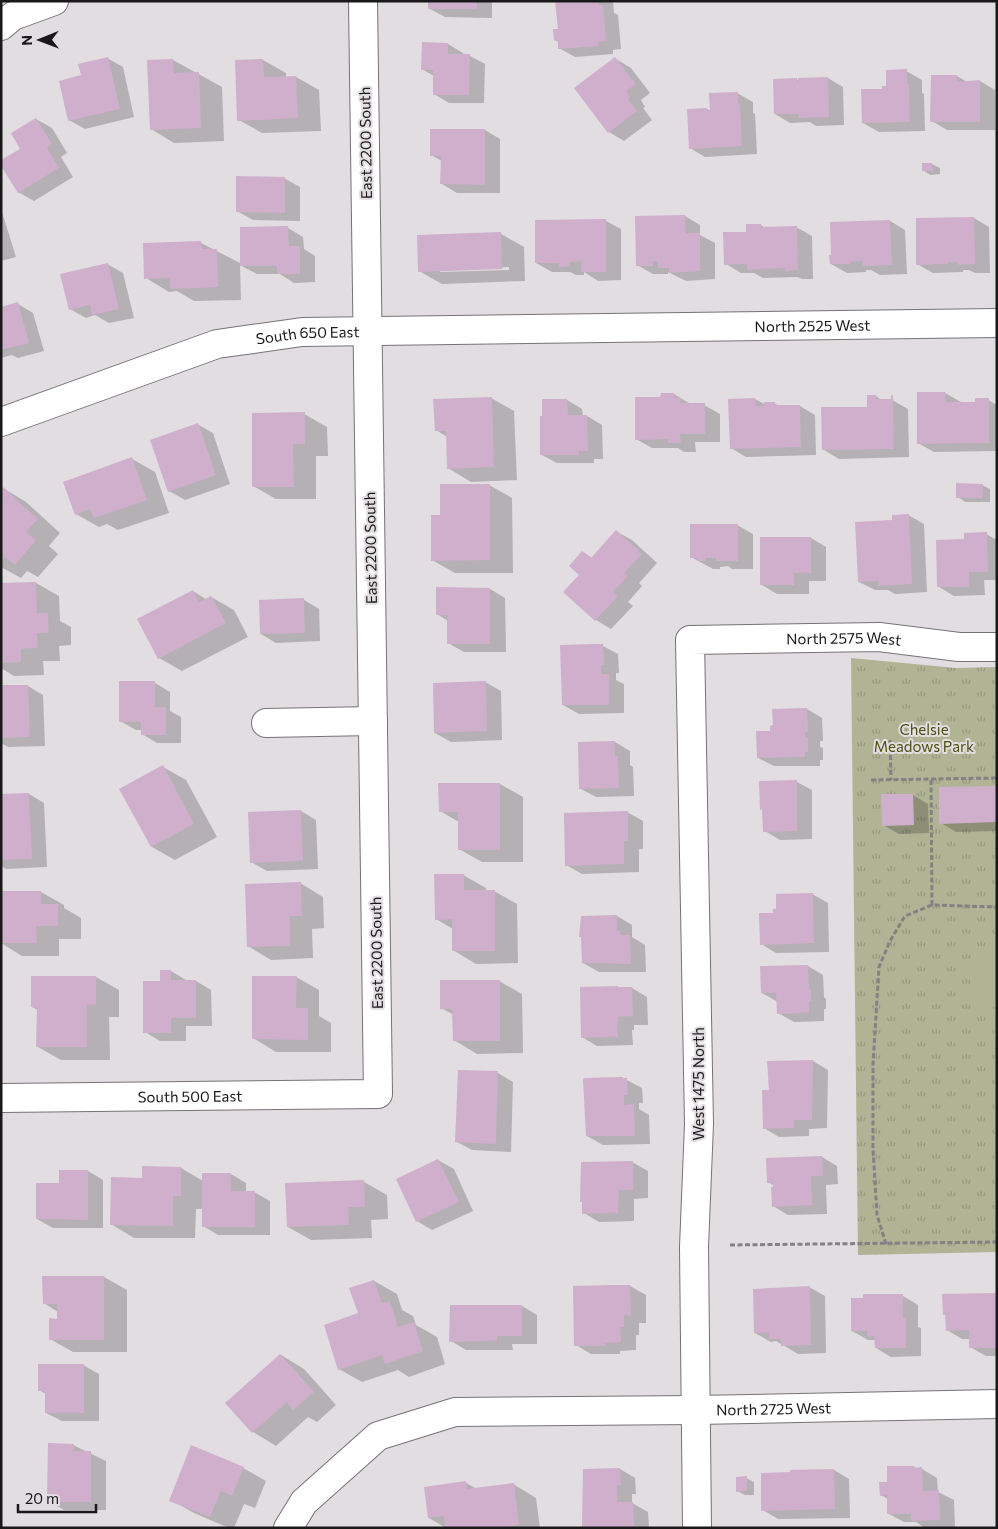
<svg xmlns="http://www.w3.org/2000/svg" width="998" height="1529" font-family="Commissioner,sans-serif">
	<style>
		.grass { fill: url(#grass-tufts) }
		.pitch { fill: #b0b394 }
		.shadow { fill: #0003; fill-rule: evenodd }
		.building { fill: #cfafcc }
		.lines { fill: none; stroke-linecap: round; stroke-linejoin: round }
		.minor-casing { stroke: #767376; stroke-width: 30 }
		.path { stroke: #848184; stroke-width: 3; stroke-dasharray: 5 2.5; stroke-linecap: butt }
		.minor { stroke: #fff; stroke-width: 28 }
		.labels { text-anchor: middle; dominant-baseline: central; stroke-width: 4; stroke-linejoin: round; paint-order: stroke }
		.street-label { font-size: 15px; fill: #1a191a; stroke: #e1dde1 }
		.park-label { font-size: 15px; fill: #4d4f0e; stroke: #e1dde1 }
	</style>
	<defs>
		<pattern id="grass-tufts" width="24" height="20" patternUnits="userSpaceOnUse" patternTransform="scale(1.25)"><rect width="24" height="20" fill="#b0b394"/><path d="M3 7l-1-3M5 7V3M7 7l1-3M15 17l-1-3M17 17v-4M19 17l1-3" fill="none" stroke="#97997f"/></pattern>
	</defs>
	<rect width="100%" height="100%" fill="#e1dde1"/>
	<!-- grass -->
	<polygon class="grass" points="851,658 956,668 997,667 997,1252 858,1255"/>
	<!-- pitch -->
	<polygon class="pitch" points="971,951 997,952 997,1007 970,1006"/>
	<!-- shadow -->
	<g class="shadow">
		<polygon points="430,1 492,1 492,18 445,17 430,9"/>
		<polygon points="557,1 613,1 614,13 618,15 621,49 613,50 613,54 575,57 559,48 559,42 555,40 559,30"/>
		<polygon points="448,44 463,53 463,55 470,56 485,64 484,103 449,103 434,94 434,76 422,69"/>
		<polygon points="107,58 123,67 134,117 85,129 69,120 82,76"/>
		<polygon points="616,59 631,68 650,93 641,100 645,107 643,108 652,120 624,141 609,132"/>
		<polygon points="173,60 222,87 224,141 174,143 151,129"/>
		<polygon points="263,60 286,73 286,78 296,77 319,90 321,131 262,133 239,120 236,61"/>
		<polygon points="906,71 922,80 922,93 924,94 925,131 879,132 863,123 883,90"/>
		<polygon points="957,76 967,82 980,81 995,90 995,130 947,130 932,121"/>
		<polygon points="828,78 843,87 844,125 816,126 810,122 790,123 775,114 796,79 800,81 800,79"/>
		<polygon points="737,93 753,102 753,113 755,114 757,154 705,157 690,148 688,110 707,109 711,111"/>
		<polygon points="36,119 52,128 67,153 61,157 73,177 34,201 18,192 21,149"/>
		<polygon points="485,130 500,139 500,193 457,193 442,184 442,161 431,155"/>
		<polygon points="923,164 932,164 940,168 940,174 930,175 923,170"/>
		<polygon points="284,178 300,187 300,221 253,220 237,211"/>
		<polygon points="1,209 16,257 1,261"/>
		<polygon points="685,216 700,225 700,235 715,243 715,279 686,281 668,272 668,274 653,274 637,265"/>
		<polygon points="974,218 989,227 990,273 975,273 969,270 963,270 963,272 933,273 917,264"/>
		<polygon points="606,221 621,229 621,280 598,281 584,272 584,275 576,275 570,272 552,272 536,263"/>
		<polygon points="890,221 905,230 907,274 880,275 871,270 866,270 866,272 847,273 831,264"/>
		<polygon points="761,225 765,228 796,227 812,236 813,279 802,279 797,277 763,278 754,273 741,273 726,264 747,233"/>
		<polygon points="288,228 303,237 304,249 315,256 315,282 294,283 280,274 257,274 240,265 241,300 194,301 177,291 169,292 146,278 201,243 242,264"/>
		<path d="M501,234L524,247L525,281L442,284L419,271ZM509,267V270L440,272V270Z"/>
		<polygon points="107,264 123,273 134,318 109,323 95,315 86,318 70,309"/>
		<polygon points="18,304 33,313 44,351 18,358 12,355 1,358 1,308"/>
		<polygon points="918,393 945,393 961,402 976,403 988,400 997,405 997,451 934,452 918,443"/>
		<polygon points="674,394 689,403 704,405 720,414 720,442 695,442 696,452 684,452 678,448 652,448 636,439 662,398"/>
		<polygon points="876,396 883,401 892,400 908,409 909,457 839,459 824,450 868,409"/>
		<polygon points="491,398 514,411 517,480 471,482 448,468 447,437 436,430"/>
		<polygon points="755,399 766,405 774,403 781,407 800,406 815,415 816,455 746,457 731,448"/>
		<polygon points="567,400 582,409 583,416 587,416 602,425 603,459 594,459 594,463 557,463 542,455"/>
		<polygon points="304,414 327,427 328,456 316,456 316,499 276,499 253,486"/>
		<polygon points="197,424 213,433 230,484 185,500 169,491"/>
		<polygon points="132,459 155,472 169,513 118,530 107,524 99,527 76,514"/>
		<polygon points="489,485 512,498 513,573 455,573 432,560"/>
		<polygon points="982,485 990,489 990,502 965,502 958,497"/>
		<polygon points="3,488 26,502 60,533 49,546 58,554 38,577 27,571 21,578 1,567 1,490"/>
		<polygon points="908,515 924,524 927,592 895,594 888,590 875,590 859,582 893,521"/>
		<polygon points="737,525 753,534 753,569 732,569 728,566 720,567 720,569 713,569 691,557"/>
		<polygon points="617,532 632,540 657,563 639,583 642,586 628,602 633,606 611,629 596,620 581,575 583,552 592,558"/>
		<polygon points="986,534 997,540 997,580 984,580 985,595 954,596 939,587 966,540"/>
		<polygon points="811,538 826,547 826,581 809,581 809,594 777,594 762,585"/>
		<polygon points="36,583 59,596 60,621 71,627 71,645 59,646 60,661 43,661 44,675 14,676 1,668 1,584"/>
		<polygon points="490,589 505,598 506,652 464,652 448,643 448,621 437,614"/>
		<polygon points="193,591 207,600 211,597 234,610 248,637 182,671 159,658"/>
		<polygon points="304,600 319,609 320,641 276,643 261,634"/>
		<polygon points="603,646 618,654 619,673 616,673 616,680 624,684 624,713 579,714 563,705"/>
		<polygon points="485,682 501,691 502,740 451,742 435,733"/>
		<polygon points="155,683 170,692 170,711 181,717 181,743 157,743 142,734 142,730 136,730 120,721"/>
		<polygon points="1,686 28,686 43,695 45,746 8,747 1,743"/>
		<polygon points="807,709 822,718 823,741 820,741 820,747 823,748 823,760 820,760 820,766 774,766 758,758 771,732"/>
		<polygon points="615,742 630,751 630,765 633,767 634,796 596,797 581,789"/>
		<polygon points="163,767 186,780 217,837 175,860 152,847"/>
		<polygon points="797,782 812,790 812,839 780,840 765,831 763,810 761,809"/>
		<polygon points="500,784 523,797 523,862 482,862 459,849 459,822 440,811"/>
		<polygon points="997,787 997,831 956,832 941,823"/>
		<polygon points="29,794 44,803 47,867 6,869 1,866 1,795"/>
		<polygon points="913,795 928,804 929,833 899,834 883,825"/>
		<polygon points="301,811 316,820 318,869 267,871 251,862"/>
		<polygon points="627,812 643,821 643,849 639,849 639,872 582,874 566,865"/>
		<polygon points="463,875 486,888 486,891 494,891 517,904 518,963 476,964 453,950 453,929 436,919"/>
		<polygon points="300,883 323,897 324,928 312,929 313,958 271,960 248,946"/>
		<polygon points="1,892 41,892 64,905 64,908 81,918 81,939 59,939 59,956 22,956 1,943"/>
		<polygon points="812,894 828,903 829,952 776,953 761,944 775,914"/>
		<polygon points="617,916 632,925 632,937 645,945 646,972 599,972 583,963"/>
		<polygon points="808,966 823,975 824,997 826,999 826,1009 824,1009 824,1021 794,1022 778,1013 778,1002 762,993"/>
		<polygon points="171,971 186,980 196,981 211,990 212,1026 186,1026 186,1041 160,1041 145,1032 161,982"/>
		<polygon points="96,977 119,990 119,1017 109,1017 110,1060 61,1060 38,1047 38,1010 32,1007"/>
		<polygon points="296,977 319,990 319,1016 331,1023 331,1052 276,1052 253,1038"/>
		<polygon points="499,981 522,994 523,1053 477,1054 454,1040 454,1015 441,1008"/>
		<polygon points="632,988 647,997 648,1025 634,1025 634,1030 632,1030 633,1045 597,1046 582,1037"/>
		<polygon points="813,1061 828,1070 827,1128 809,1129 809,1136 779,1137 764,1128 770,1091"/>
		<polygon points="498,1073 513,1082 511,1152 472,1150 457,1142"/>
		<polygon points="623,1078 642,1088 643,1103 639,1103 639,1109 649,1115 650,1144 603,1145 587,1136 585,1079"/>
		<polygon points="822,1157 837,1166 838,1184 826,1185 827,1214 788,1215 773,1206 778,1188 768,1182"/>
		<polygon points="438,1160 454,1169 473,1211 432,1230 417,1221"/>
		<polygon points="632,1162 648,1171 648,1198 634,1199 634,1221 599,1222 584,1213"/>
		<polygon points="144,1168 181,1168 203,1181 231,1174 246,1183 246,1192 254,1192 270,1201 270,1235 218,1235 203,1226 203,1209 196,1209 195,1238 134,1238 111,1224 143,1179"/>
		<polygon points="88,1171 103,1180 103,1228 53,1228 37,1219 60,1184"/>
		<polygon points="364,1182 387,1195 388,1219 371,1220 372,1238 311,1240 288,1227"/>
		<polygon points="104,1277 127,1290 127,1352 73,1352 50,1339 58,1320 58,1312 44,1303"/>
		<polygon points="374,1281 397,1294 402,1310 413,1316 416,1325 437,1337 445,1364 409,1377 398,1370 362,1382 339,1369 359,1314"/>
		<polygon points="630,1286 646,1295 646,1323 639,1323 639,1335 636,1335 636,1350 620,1351 620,1354 591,1354 576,1345 574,1288"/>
		<polygon points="809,1287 825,1296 826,1353 798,1354 776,1341 771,1342 755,1333"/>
		<polygon points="997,1294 997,1356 986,1356 970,1347 970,1339 962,1339 947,1330"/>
		<polygon points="903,1296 918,1305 918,1327 921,1328 921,1356 891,1357 876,1348 876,1340 868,1340 852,1331"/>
		<polygon points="522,1306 537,1315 537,1344 512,1344 513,1350 466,1350 451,1341"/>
		<polygon points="281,1355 304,1369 336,1405 317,1422 308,1417 276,1446 253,1432 227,1403"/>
		<polygon points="83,1365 99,1374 99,1421 62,1421 46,1413 46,1394 39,1390"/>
		<polygon points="73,1445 106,1461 106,1510 64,1510 49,1501"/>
		<polygon points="914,1467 917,1469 922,1469 937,1478 938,1492 954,1500 955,1528 925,1528 916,1522 904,1522 889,1514 888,1499 881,1495 888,1483"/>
		<polygon points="243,1468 266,1481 255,1508 244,1504 234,1528 229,1528 194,1513 171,1500"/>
		<polygon points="620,1469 635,1478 636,1494 632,1494 632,1503 648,1512 649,1528 584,1528"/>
		<polygon points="834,1470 849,1479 850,1518 778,1519 763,1510"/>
		<polygon points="746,1478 754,1482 754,1495 745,1495 737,1491"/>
		<polygon points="466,1483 477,1489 513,1484 536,1498 540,1528 446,1528 429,1518"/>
	</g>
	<!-- building -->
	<g class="building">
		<rect x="428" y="1" width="49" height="8"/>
		<polygon points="555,1 599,1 599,5 603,5 606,41 598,42 598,46 558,49 558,40 554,41 553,29 558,29"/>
		<polygon points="422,42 448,43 448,54 470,54 469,95 433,95 433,70 421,70"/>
		<polygon points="108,57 120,109 68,121 59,81 81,75 78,64"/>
		<polygon points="615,57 636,84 626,91 630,97 628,99 637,111 608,133 574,88"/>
		<polygon points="173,59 174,73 199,72 201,128 150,130 147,60"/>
		<polygon points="263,59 264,77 296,76 298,118 237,121 235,60"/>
		<polygon points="907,69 907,84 909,84 910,122 862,123 861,89 882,89 882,86 886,86 886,70"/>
		<polygon points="931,75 957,75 957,82 980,80 980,122 930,122"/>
		<polygon points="828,77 829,117 799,118 799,114 774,114 773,79 797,78 797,82 798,82 798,78"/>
		<polygon points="738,92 738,104 740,104 742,146 689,149 687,109 707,108 707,111 710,111 709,93"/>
		<polygon points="36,118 52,144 47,148 59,168 18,193 1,166 1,160 20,149 11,133"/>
		<polygon points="430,129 485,129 485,185 440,184 441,156 430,156"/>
		<polygon points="922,163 932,163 933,171 922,171"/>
		<polygon points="236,176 285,177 285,213 236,212"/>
		<polygon points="685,215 686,233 700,233 700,271 669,273 669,268 658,268 658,261 653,261 653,266 636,266 635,216"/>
		<polygon points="974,217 975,264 958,265 958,262 948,262 948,264 916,265 916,218"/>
		<polygon points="606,219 606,272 581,272 582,261 569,262 569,266 559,267 559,263 535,263 535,220"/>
		<polygon points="890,220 892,265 863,266 862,261 850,262 851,264 830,264 829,255 831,255 830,222"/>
		<polygon points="746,224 761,224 761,227 797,226 798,270 785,271 785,268 747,270 747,264 724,265 723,232 746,232"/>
		<polygon points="288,226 289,246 300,246 300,274 277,274 277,266 240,266 240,227"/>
		<polygon points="501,232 502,269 418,272 417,235"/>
		<polygon points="201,241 202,249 217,249 218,287 170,289 170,278 144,279 143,243"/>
		<polygon points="108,263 119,309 92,315 90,305 69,310 60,274"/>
		<polygon points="18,302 29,343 1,350 1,307"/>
		<polygon points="917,392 945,392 946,402 975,402 975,398 989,398 989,443 917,444"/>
		<polygon points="661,393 674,393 674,397 681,398 680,403 705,403 705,434 680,434 681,443 668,443 668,439 635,440 635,397 660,397"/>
		<polygon points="867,395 876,395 876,399 891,399 891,395 893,395 894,449 822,450 821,407 867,407"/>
		<polygon points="492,397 494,467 447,469 446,431 435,431 433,399"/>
		<polygon points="755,398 756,406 765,406 764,402 775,402 775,405 800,405 801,447 730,449 728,399"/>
		<polygon points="542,399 567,399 568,415 587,415 588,451 579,451 579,455 540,455 540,416 542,416"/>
		<polygon points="305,412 305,444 293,444 294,487 252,487 252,413"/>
		<polygon points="198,423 216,475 168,492 150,440"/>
		<polygon points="132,457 147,500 94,518 90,509 75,515 63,482"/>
		<polygon points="956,483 983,484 983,498 956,498"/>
		<polygon points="440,484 490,484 490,560 431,561 431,515 440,515"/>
		<polygon points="3,487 38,519 26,532 36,540 15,565 5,557 1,561"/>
		<polygon points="909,514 912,584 878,586 878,581 858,582 855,522 892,520 892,515"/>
		<polygon points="690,524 738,524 738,561 716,561 716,558 705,558 705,561 697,561 697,558 690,558"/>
		<polygon points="616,530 642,554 624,573 628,576 613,592 618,596 595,621 563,592 579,575 569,566 582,551 591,558"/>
		<polygon points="987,532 988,572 969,572 969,587 937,587 936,540 964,539 964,533"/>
		<polygon points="760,537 811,537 811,573 794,573 794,585 760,585"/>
		<polygon points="36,582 37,613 48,613 49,633 37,633 38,648 21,649 21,662 1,663 1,583"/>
		<polygon points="436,587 490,588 490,644 447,644 447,615 436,615"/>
		<polygon points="193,590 199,602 211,596 226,623 158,659 137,619"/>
		<polygon points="304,598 305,633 260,634 259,600"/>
		<polygon points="594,644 603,644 604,665 601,665 601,674 609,674 609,705 562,705 560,645"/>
		<polygon points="119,681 155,681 155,707 166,707 166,735 141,735 141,722 119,722"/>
		<polygon points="486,681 487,731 434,733 433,683"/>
		<polygon points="1,685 28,685 30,737 1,738"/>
		<polygon points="807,708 808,732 805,732 805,738 808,738 808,752 805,752 805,757 757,758 756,731 770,731 770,726 773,725 772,709"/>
		<polygon points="615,741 615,756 618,756 619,788 579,789 578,742"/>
		<polygon points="163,765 194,824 151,847 119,789"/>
		<polygon points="797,780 797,831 763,832 762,809 760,810 759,781"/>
		<polygon points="438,783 500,783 500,850 458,850 458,812 439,812"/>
		<polygon points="997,786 997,822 939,824 939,787"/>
		<polygon points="29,793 32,859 1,860 1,794"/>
		<polygon points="881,794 913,794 914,825 882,826"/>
		<polygon points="301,810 303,861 250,863 248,812"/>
		<polygon points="628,811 628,841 624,841 624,864 565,866 564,813"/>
		<polygon points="434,874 464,874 464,890 495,890 495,951 452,951 452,919 435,920"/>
		<polygon points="301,882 302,916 290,916 290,946 247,947 245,884"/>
		<polygon points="1,891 41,891 41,904 58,904 58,926 36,926 37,943 1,943"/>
		<polygon points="813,893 814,943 760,945 759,913 773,913 773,909 776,909 776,894"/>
		<polygon points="617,915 617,931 620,931 620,935 630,935 631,964 582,963 581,937 579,937 581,916"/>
		<polygon points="808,965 809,989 811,989 811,1001 809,1001 809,1013 777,1014 776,993 761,993 760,966"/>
		<polygon points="160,970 171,970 171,980 196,980 196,1018 171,1018 171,1033 143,1033 143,981 160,981"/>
		<polygon points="31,976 96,976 96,1005 87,1005 87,1047 36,1047 37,1008 31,1007"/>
		<polygon points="252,976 297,976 296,1008 308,1008 308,1040 252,1039"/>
		<polygon points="440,980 500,980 500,1041 453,1041 452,1009 440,1009"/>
		<polygon points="618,986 618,987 632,987 633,1016 618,1017 619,1022 617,1022 618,1037 581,1038 580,987"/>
		<polygon points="813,1060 812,1120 794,1120 794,1128 763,1129 762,1090 769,1090 767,1061"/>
		<polygon points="458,1070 498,1071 496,1144 455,1142"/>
		<polygon points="623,1077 623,1078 627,1078 628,1095 624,1095 624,1105 634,1104 635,1136 586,1136 583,1079 585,1078"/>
		<polygon points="822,1156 823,1176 811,1176 812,1205 772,1207 771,1187 773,1187 773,1183 767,1183 766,1158"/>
		<polygon points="438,1159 459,1202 416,1222 396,1179"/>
		<polygon points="633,1161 633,1190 619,1190 618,1213 582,1214 582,1202 580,1202 581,1162"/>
		<polygon points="142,1166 181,1167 181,1196 173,1196 173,1226 110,1225 111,1177 142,1178"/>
		<polygon points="59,1170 88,1170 88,1220 36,1219 36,1183 59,1183"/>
		<polygon points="202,1173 231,1173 231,1191 255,1191 255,1227 202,1227"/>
		<polygon points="364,1180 365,1207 348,1207 349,1225 287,1227 285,1183"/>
		<polygon points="42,1276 104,1276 104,1340 49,1340 49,1318 57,1319 57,1304 43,1304"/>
		<polygon points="374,1280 382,1303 390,1301 398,1327 414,1322 423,1351 385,1364 382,1355 338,1370 324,1325 358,1313 349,1288"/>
		<polygon points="613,1285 630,1285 631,1315 624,1315 624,1327 620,1327 621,1342 605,1343 605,1346 574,1346 573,1286"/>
		<polygon points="810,1286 811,1345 781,1346 781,1339 769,1339 769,1333 754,1333 753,1289"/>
		<polygon points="997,1293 997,1348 969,1348 969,1330 946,1331 945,1315 943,1315 942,1294"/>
		<polygon points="863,1294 903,1294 903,1318 906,1318 906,1348 875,1348 874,1336 867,1337 867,1331 851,1331 851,1298 863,1298"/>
		<polygon points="450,1305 522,1305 522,1336 497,1336 497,1341 449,1342"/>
		<polygon points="280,1354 314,1392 293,1410 287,1402 252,1433 225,1403"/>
		<polygon points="38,1364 84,1364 84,1413 45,1413 45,1391 38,1391"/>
		<polygon points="48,1443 74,1444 74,1451 91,1451 91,1502 47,1502"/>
		<polygon points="191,1445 244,1467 232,1496 221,1491 210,1517 169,1501"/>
		<polygon points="887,1466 914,1466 914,1468 922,1467 923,1491 939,1490 940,1520 911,1521 911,1514 887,1514 887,1495 880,1496 879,1482 887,1482"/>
		<polygon points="620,1468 621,1485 617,1485 617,1502 633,1502 634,1528 582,1528 583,1469"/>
		<polygon points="834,1469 835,1509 761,1511 761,1473 790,1472 790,1470"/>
		<polygon points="747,1476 747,1491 736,1492 736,1477"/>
		<polygon points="466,1481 467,1489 514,1483 519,1525 498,1528 445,1528 444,1516 428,1518 424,1487"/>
	</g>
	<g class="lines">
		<!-- minor casing -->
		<g class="minor-casing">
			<g id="minor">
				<polyline points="1,26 13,16 54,1"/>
				<path id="s1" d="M1,422L217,344L302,332L997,323"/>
				<polyline points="266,723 373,721"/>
				<path id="s2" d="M1,1098L378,1094L363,1"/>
				<path id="s3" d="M288,1528L304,1502L378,1436L455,1412L696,1410L997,1404"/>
				<path id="s4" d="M697,1528L694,1247L699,1124L690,640L879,637L959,647H997"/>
			</g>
		</g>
		<!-- path -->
		<g class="path">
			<polyline points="890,740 891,780"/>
			<polyline points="871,780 997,778"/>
			<polyline points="931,780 932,905 997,907"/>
			<polyline points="886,1244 877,1215 873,1149 873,1064 879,967 890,941 905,916 932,905"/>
			<polyline points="730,1245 997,1242"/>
		</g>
		<!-- minor -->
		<use href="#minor" class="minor"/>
	</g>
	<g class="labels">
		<!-- street labels -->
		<g class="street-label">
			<text transform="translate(365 143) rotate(-91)">East 2200 South</text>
			<text stroke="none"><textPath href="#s1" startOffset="826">North 2525 West</textPath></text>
			<text stroke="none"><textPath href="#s1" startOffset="321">South 650 East</textPath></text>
			<text transform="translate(370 548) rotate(-91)">East 2200 South</text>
			<text stroke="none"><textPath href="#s4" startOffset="1042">North 2575 West</textPath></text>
			<text transform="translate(376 953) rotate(-91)">East 2200 South</text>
			<text transform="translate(698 1084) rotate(-90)">West 1475 North</text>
			<text stroke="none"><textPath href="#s2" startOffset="189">South 500 East</textPath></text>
			<text stroke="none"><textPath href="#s3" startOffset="529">North 2725 West</textPath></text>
		</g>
		<!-- park labels -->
		<g class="park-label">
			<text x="924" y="729">Chelsie<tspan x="924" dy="17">Meadows Park</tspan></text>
		</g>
	</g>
	<!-- border -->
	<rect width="998" height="1529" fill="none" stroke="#1a191a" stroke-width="5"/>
	<!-- north arrow -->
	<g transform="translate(40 40) rotate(269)" stroke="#e1dde1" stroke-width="4" paint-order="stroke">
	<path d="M0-4L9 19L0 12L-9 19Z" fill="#1a191a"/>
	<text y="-8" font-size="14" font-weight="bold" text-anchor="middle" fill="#1a191a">N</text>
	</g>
	<!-- scale -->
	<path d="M18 1504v8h78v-8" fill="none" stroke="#1a191a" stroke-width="2.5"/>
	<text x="25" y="1504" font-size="15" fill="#1a191a" stroke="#e1dde1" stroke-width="4" paint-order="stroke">20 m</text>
</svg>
